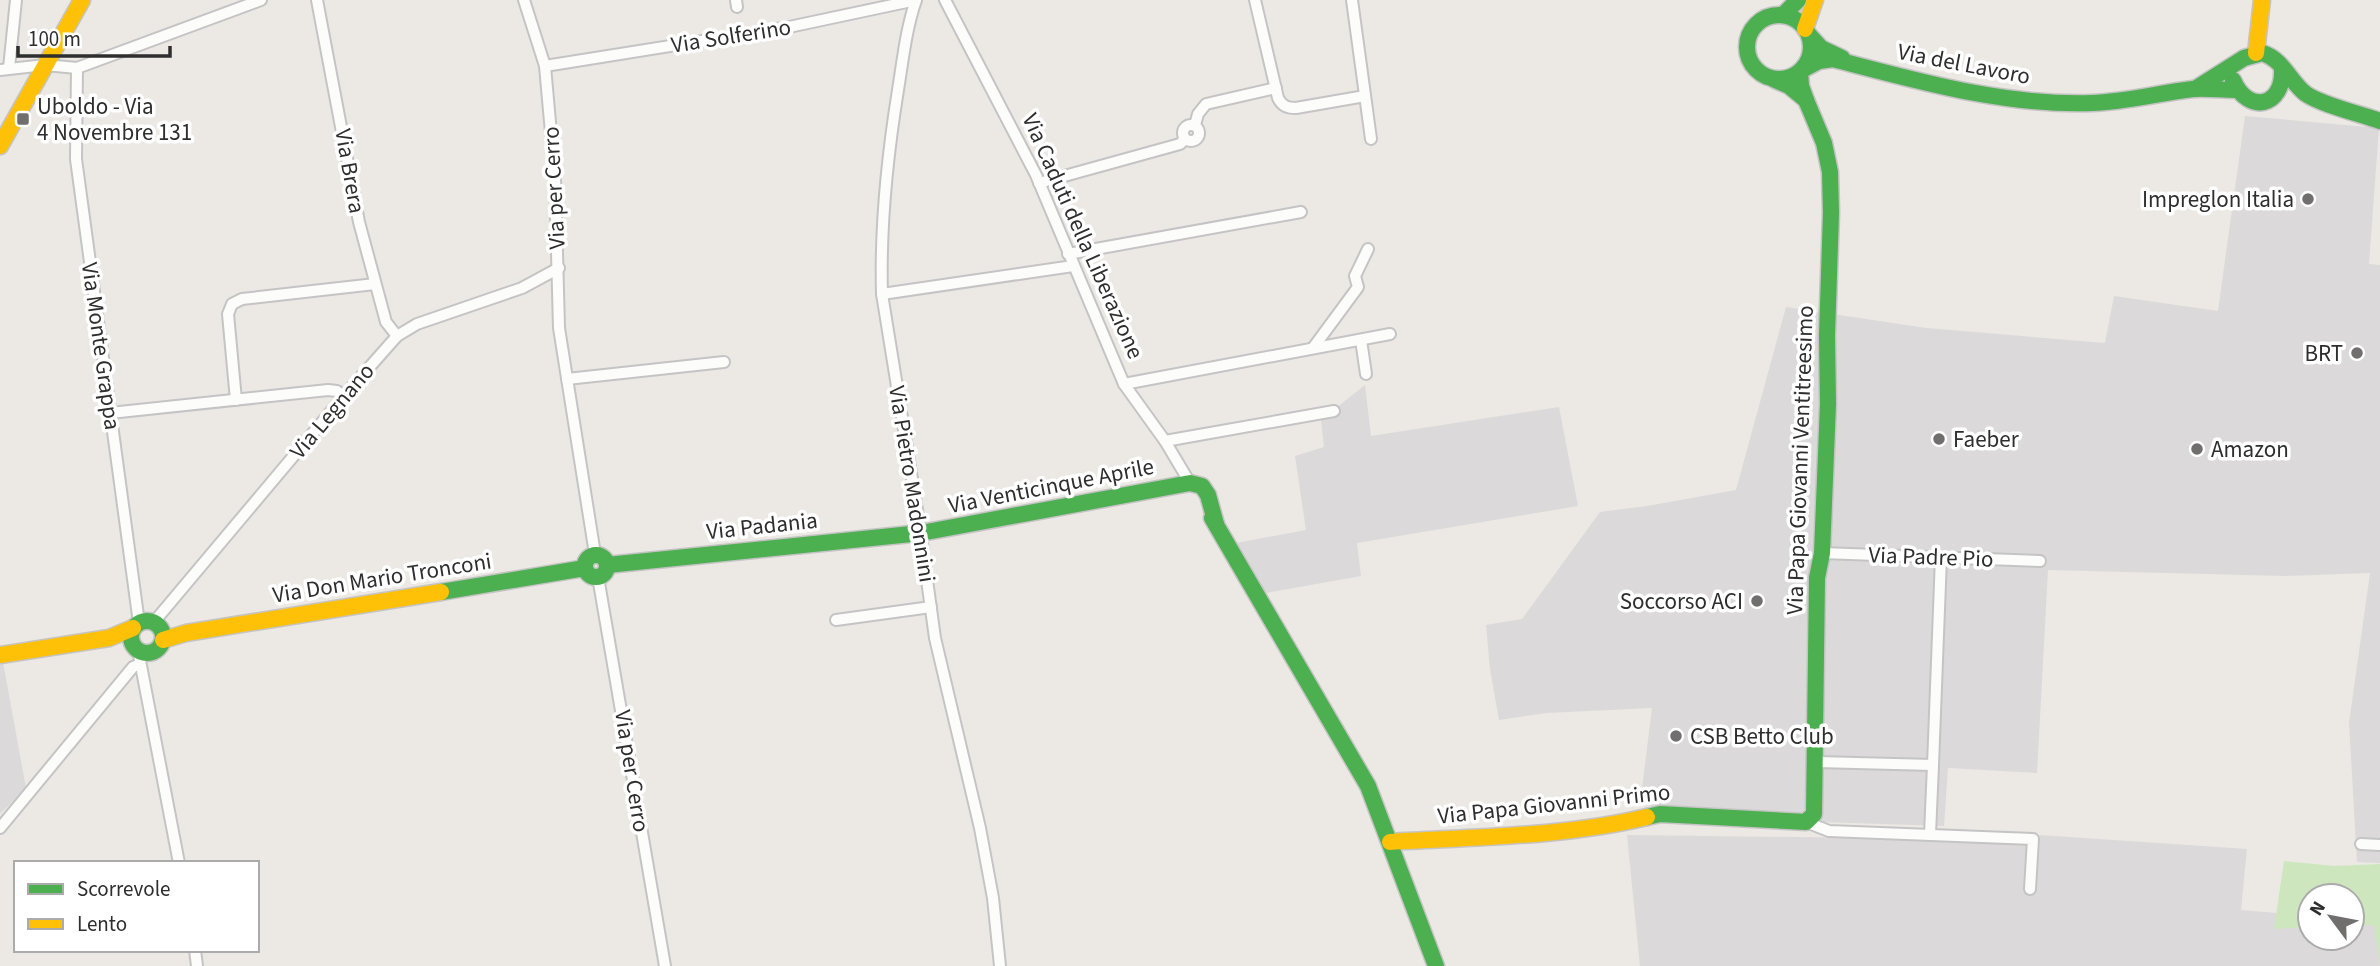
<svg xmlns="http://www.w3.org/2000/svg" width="2380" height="966" font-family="'Source Sans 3',sans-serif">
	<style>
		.industrial { fill: #dcd9db }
		.green { fill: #cee6be }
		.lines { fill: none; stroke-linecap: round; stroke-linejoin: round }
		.street-casing { stroke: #c5c4c5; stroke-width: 14 }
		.fast-casing { stroke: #c5c4c5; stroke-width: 19 }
		.slow-casing { stroke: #c5c4c5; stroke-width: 19 }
		.street { stroke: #fcfcfb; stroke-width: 10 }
		.fast { stroke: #4caf50; stroke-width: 16 }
		.slow { stroke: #ffc107; stroke-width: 16 }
		.poi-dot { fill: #706f6e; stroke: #fff; stroke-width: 2.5 }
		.labels { text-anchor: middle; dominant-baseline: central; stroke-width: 7; stroke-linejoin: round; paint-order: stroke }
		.street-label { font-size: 23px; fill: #2e2e2e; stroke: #fff }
		.poi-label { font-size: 23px; fill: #2e2e2e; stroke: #fff; text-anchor: start }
	</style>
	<rect width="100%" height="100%" fill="#ece8e4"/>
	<!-- industrial -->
	<g class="industrial">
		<polygon points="2245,116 2379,128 2369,264 2380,265 2380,863 2357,862 2349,723 2370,573 2286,576 2048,570 2037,773 1948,768 1944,826 1819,822 1802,818 1640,805 1652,708 1546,713 1499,720 1490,669 1486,625 1522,619 1600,512 1647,506 1736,490 1786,307 1926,328 2105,343 2114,296 2218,311"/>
		<polygon points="1365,385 1371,436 1559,407 1578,506 1357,543 1361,576 1266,593 1236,543 1306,530 1295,456 1324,447 1321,420"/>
		<polygon points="3,662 26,788 0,814 0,663"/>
		<polygon points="1952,829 2247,849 2241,910 2310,916 2310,938 2352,938 2352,920 2377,922 2380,966 1640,966 1627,835 1951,839"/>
	</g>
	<!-- green -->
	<polygon class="green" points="2284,861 2334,866 2380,864 2380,966 2374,925 2352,926 2352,896 2310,896 2310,927 2274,929"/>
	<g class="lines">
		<!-- street casing -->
		<g class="street-casing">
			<g id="street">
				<polyline points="317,0 359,222 386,322 397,336"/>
				<polyline points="524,0 545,66 555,178 559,328 595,554"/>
				<polyline points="736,0 737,7"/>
				<path d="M916,0C906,29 903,59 898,90C887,158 880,225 882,294L919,522L935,638L980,828L993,898L1000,966"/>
				<polyline points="945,0 1036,175 1124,384 1165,441 1190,483"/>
				<path d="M1255,0L1278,98C1282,106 1287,108 1296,108L1365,96"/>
				<polyline points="1352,0 1371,139"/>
				<polyline points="545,66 789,27 916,0"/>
				<polyline points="9,68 16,0"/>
				<polyline points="77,68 76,159 139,623"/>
				<polyline points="0,70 45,65 77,68 261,0"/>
				<circle cx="1191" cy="133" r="8"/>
				<polyline points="1195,125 1198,114 1206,104 1276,88"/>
				<polyline points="1039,183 1180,144 1185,139"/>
				<polyline points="1068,254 1301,212"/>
				<polyline points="882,294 1073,266"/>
				<polyline points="1361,340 1366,374"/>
				<polyline points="1313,348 1358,287 1355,276 1368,249"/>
				<polyline points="567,379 724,362"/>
				<polyline points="1124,384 1390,334"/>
				<polyline points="236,400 228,314 232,304 242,299 375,284"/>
				<polyline points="110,413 328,390 337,391 344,396"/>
				<polyline points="1165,441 1334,411"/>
				<polyline points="1822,553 2040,561"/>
				<polyline points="598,577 665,966"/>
				<polyline points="836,620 931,607"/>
				<polyline points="154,622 344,396 397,336 417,324 522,288 559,268"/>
				<polyline points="138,650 179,863"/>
				<polyline points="1817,762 1933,765 1941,557"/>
				<polyline points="1806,822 1829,831 2033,839 2030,889"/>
				<polyline points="0,828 133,667 140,664"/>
				<polyline points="1930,834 1933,765"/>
				<polyline points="2361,844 2380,845"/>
				<polyline points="195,950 197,966"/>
			</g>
		</g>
		<!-- fast casing -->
		<g class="fast-casing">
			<g id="fast">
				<circle cx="1779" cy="47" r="32"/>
				<polyline points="1783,15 1798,0"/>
				<polyline points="1809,35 1821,48 1842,58"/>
				<path d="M1802,70L1819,61L1833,59C1918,81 2003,106 2092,103C2126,102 2159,93 2193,89C2207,88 2222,90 2236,90"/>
				<polyline points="1775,80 1789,86 1806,100 1801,86 1800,72"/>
				<path d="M2233,80C2248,115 2284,107 2282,69"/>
				<path d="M2195,89L2244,58L2262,53C2283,59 2290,82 2306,94C2322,105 2361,114 2380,121"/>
				<polyline points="1212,518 1368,786 1436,966"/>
				<circle cx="596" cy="566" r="11"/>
				<polyline points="607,565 921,533 1190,483 1202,486 1208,495 1216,524"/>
				<polyline points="441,592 585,568"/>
				<circle cx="147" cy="637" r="16"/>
				<polyline points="1647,817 1660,814 1806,822 1814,814 1817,578 1822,553 1828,404 1827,336 1831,213 1830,172 1824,143 1806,100"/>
			</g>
		</g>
		<!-- slow casing -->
		<g class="slow-casing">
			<g id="slow">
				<polyline points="1805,29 1815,0"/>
				<polyline points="2256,53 2262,0"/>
				<polyline points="0,146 82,0"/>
				<polyline points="163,640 186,633 441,592"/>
				<polyline points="0,655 109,638 133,628"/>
				<path d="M1390,842C1475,837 1564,837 1647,817"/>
			</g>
		</g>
		<!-- street -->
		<use href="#street" class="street"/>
		<!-- fast -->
		<use href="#fast" class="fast"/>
		<!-- slow -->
		<use href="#slow" class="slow"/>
	</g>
	<!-- markers -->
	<g class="poi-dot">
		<rect x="16" y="112" width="14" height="14" rx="3.5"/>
		<circle cx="2308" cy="199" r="7"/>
		<circle cx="2357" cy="353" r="7"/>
		<circle cx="1939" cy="439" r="7"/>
		<circle cx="2197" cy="449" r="7"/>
		<circle cx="1757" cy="601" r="7"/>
		<circle cx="1676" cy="736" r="7"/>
	</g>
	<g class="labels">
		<!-- street labels -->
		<g class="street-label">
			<text transform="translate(731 36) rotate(-9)">Via Solferino</text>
			<text transform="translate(1964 64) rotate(11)">Via del Lavoro</text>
			<text transform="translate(350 171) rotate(80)">Via Brera</text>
			<text transform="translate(554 188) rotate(-93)">Via per Cerro</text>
			<text transform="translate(1083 236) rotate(66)">Via Caduti della Liberazione</text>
			<text transform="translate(101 346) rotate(82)">Via Monte Grappa</text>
			<text transform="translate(332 411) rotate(-50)">Via Legnano</text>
			<text transform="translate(1800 460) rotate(-88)">Via Papa Giovanni Ventitreesimo</text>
			<text transform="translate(912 484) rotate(81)">Via Pietro Madonnini</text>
			<text transform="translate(1051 486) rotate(-11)">Via Venticinque Aprile</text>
			<text transform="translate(762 526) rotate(-6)">Via Padania</text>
			<text transform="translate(1931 557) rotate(2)">Via Padre Pio</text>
			<text transform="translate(382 578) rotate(-9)">Via Don Mario Tronconi</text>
			<text transform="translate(632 771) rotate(81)">Via per Cerro</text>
			<text transform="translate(1554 804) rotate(-6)">Via Papa Giovanni Primo</text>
		</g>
		<!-- poi labels -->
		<g class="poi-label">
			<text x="37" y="106">Uboldo - Via<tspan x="37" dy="26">4 Novembre 131</tspan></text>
			<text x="2294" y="199" text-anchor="end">Impreglon Italia</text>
			<text x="2343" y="353" text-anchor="end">BRT</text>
			<text x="1953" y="439">Faeber</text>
			<text x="2211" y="449">Amazon</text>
			<text x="1743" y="601" text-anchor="end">Soccorso ACI</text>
			<text x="1690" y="736">CSB Betto Club</text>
		</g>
	</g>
	<!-- legend -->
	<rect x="14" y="861" width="245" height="91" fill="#ffffff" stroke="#ababab" stroke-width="2"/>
	<rect x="28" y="884" width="35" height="10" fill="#4caf50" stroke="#ababab" stroke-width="2"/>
	<text x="77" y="896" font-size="21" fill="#2e2e2e">Scorrevole</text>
	<rect x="28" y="919" width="35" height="10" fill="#ffc107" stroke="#ababab" stroke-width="2"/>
	<text x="77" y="931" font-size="21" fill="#2e2e2e">Lento</text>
	<!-- north arrow -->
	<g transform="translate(2331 917) rotate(302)"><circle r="33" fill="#ffffff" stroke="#ababab" stroke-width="2"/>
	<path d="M0-5L12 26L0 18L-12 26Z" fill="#706f6e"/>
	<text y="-10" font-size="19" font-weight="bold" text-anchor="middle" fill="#2e2e2e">N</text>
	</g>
	<!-- scale -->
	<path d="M18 46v10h152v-10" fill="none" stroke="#2e2e2e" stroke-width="3.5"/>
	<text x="28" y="46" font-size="21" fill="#2e2e2e" stroke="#ffffff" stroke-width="5" paint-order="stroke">100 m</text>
</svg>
